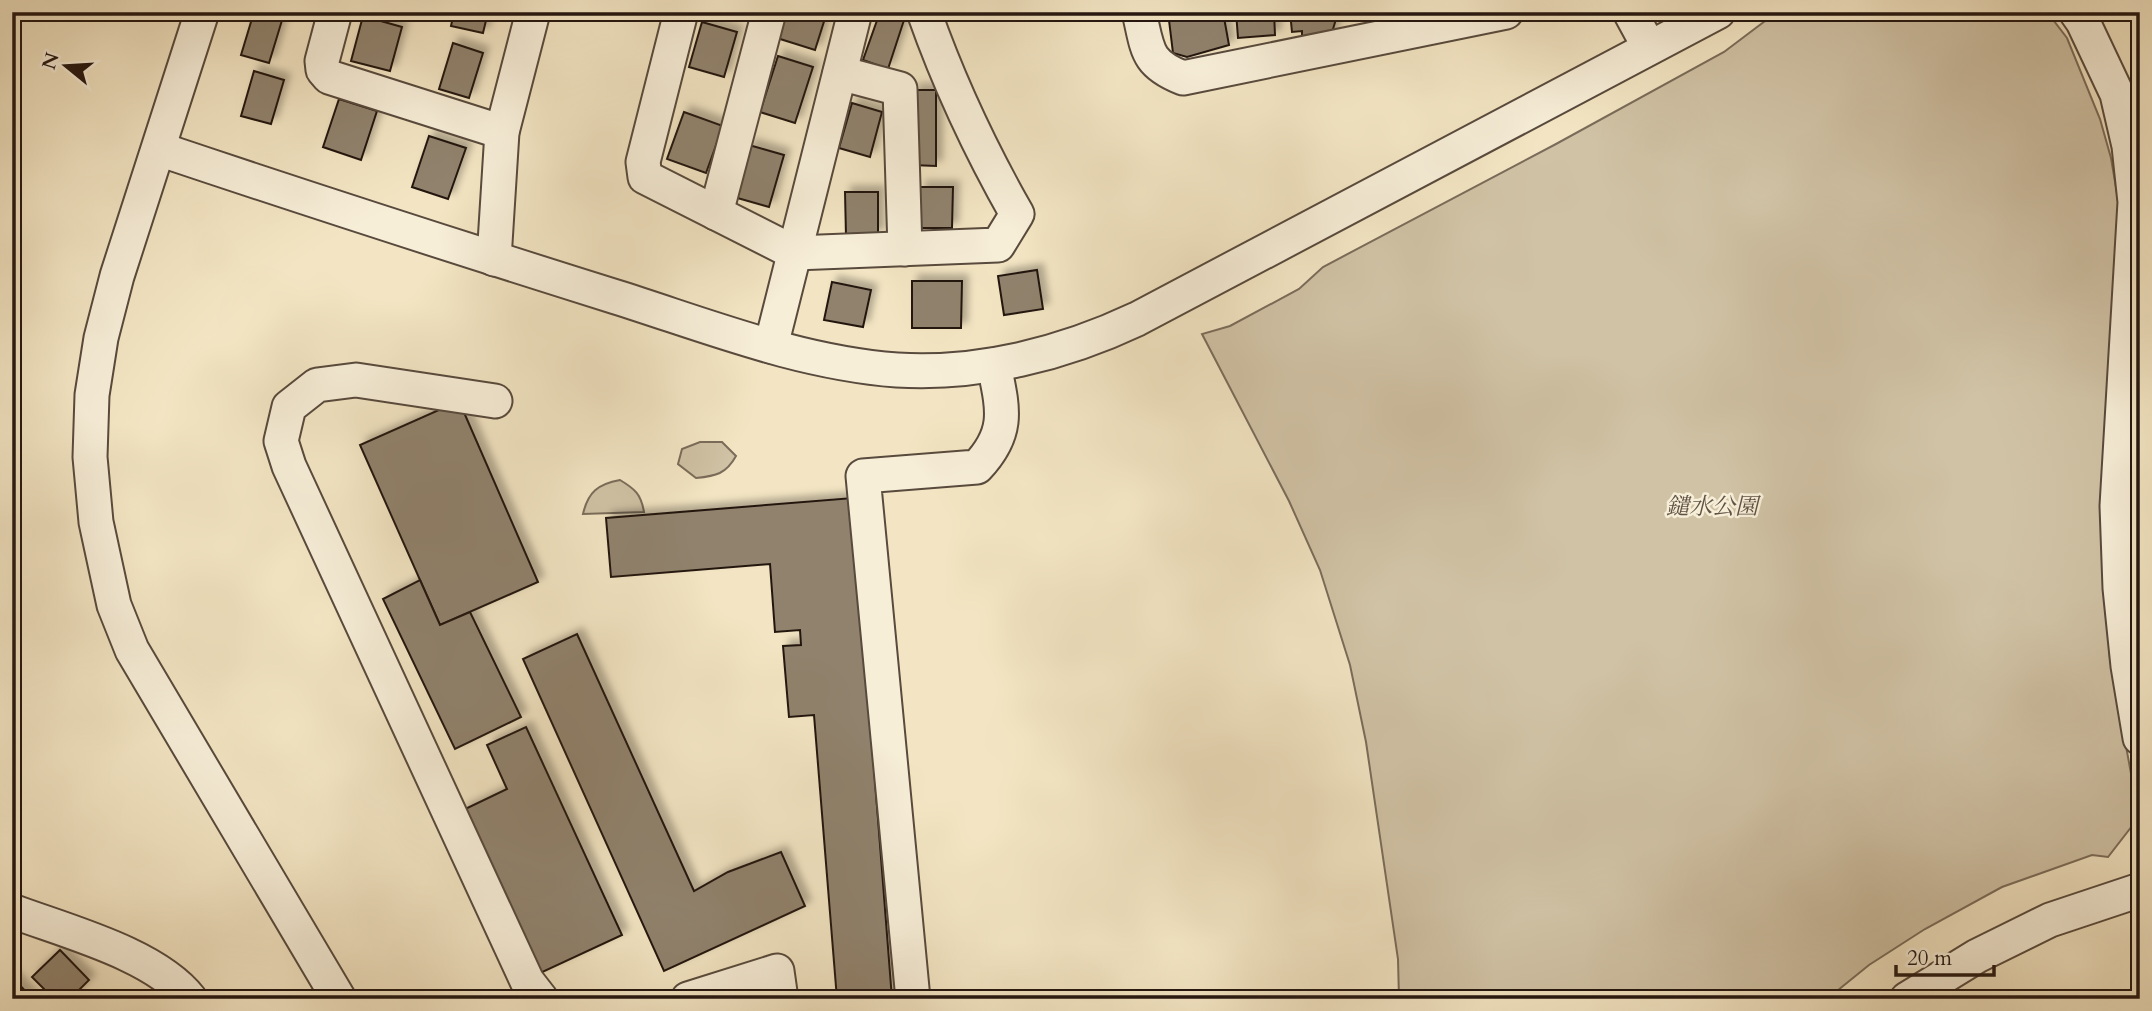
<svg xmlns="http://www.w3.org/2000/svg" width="2152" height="1011" font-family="Cardo,'Noto Serif JP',serif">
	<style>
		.green { fill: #d0c2a5; stroke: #7a6c5a; stroke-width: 2 }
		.building { fill: #90826d; stroke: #241610; stroke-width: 2; filter: url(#shadow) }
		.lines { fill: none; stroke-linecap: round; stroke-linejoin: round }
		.minor-casing { stroke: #584a3d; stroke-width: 37 }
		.minor { stroke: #f7eed8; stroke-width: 33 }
		.labels { text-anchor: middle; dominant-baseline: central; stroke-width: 5; stroke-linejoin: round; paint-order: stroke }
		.park-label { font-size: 23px; font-style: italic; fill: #605244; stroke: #f7eed8 }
	</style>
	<defs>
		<filter id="shadow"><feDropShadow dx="6" dy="-6" stdDeviation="3.5" flood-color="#0004"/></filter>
	</defs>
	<rect width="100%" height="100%" fill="#f3e5c3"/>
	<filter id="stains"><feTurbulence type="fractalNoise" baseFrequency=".00286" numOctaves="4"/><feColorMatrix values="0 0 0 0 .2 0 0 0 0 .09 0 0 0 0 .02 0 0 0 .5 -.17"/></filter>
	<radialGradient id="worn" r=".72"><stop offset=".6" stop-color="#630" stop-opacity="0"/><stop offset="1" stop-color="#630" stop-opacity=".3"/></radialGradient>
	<!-- green -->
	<g class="green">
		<polygon points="1777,12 2047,12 2067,38 2100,119 2111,158 2119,205 2106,595 2110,659 2139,817 2108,857 2092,855 2002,887 1925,929 1869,965 1827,999 1399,999 1398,959 1366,742 1350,665 1320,570 1289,501 1202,334 1230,326 1299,289 1323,267 1556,144 1724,52"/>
		<path d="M700,442H722L736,456C726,474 716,476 696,478L678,464L682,449Z"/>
		<path d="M620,480C635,489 641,494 644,512L583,514C588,492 598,484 620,480Z"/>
	</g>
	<!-- building -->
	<g class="building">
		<polygon points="254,12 268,12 283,17 269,63 241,55"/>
		<polygon points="454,12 488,12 483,33 451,26"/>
		<polygon points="785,12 827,12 815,50 777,38"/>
		<polygon points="880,12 906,14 888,69 863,60"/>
		<polygon points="1168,12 1223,12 1229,45 1187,57 1173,53"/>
		<polygon points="1236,12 1274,12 1275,35 1238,38"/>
		<polygon points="1290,12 1338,12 1331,36 1302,38 1302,31 1292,32"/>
		<polygon points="363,16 402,27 390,71 351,61"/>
		<polygon points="702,22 737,32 724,77 689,67"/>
		<polygon points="453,43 483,53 469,98 439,89"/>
		<polygon points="778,56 813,67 795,123 760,112"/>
		<polygon points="254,71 284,80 271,124 241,116"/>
		<polygon points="913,90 936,90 936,166 912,165"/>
		<polygon points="339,99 377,111 361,160 323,147"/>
		<polygon points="852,103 882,112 870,157 839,148"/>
		<polygon points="684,112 723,126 706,173 667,159"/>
		<polygon points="429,136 466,148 448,199 412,187"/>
		<polygon points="749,145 784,155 769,207 734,197"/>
		<polygon points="920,187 953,187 952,228 919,228"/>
		<polygon points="845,192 878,192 878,235 846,236"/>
		<polygon points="1037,270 1043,309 1004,315 998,276"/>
		<polygon points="912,281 962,281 961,328 912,328"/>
		<polygon points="832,282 871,290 863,327 824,320"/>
		<polygon points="459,401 538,582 440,625 360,445"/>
		<polygon points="853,498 892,999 837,999 814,715 789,717 783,646 801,645 800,630 775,632 770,564 611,577 606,518"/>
		<polygon points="420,580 440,625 470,612 521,717 455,749 383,599"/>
		<polygon points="577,634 694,891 728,872 781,852 805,906 664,971 523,659"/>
		<polygon points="526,727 622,935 536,975 461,811 507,789 487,745"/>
		<polygon points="60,950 89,980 70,999 54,999 32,977"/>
		<polygon points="12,977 33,999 12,999"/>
	</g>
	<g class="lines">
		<!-- minor casing -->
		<g class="minor-casing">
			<g id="minor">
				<polyline points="202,12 117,276 101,338 92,395 90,457 96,522 114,605 132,650 339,999"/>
				<polyline points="335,12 322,61 323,70 329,77 502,132"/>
				<path d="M681,12L643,162L645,177L795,253L998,245L1017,214C980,149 949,83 924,12"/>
				<path d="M1139,12C1148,49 1145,63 1183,78L1506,12"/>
				<polyline points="1630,12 1649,47"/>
				<polyline points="2076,12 2083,22 2117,94 2129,146 2135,202 2117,506 2120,588 2128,666 2140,738"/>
				<polyline points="840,73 900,89 905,249"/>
				<path d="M159,149C311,200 463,249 616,297C708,326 800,363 897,370C979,375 1063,354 1137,319L1718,12"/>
				<polyline points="716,213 769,12"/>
				<polyline points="494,259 502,132 533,12"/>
				<polyline points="771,346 855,12"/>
				<polyline points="495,401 356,380 317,385 289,407 281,441 289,466 527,981 541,999"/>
				<path d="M12,911C65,931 155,954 190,999"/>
				<polyline points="688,999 777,971 781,999"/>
				<path d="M913,999L863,476L977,467C1010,432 1003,409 994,365"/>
				<polyline points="1907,999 1977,956 2050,920 2140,890"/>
			</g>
		</g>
		<!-- minor -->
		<use href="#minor" class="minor"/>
	</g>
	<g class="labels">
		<!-- park labels -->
		<g class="park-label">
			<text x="1712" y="506">鑓水公園</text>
		</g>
	</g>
	<!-- margin -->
	<rect width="2152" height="1011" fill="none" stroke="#f3e5c3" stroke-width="42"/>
	<rect x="14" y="14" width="2124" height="983" fill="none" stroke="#241610" stroke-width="3.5"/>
	<rect x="21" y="21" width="2110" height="969" fill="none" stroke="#241610" stroke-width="2"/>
	<!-- north arrow -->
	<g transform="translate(66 66) rotate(288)" stroke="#f7eed8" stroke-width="5" paint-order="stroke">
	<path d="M0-5L12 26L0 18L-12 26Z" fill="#241610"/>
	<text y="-10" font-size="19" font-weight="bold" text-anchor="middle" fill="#241610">N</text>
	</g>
	<!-- scale -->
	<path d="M1896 965v10h98v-10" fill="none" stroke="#241610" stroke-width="3.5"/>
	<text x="1907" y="965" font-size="21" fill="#241610" stroke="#f7eed8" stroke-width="5" paint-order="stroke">20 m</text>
	<rect width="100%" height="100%" filter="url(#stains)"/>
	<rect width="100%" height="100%" fill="url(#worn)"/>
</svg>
